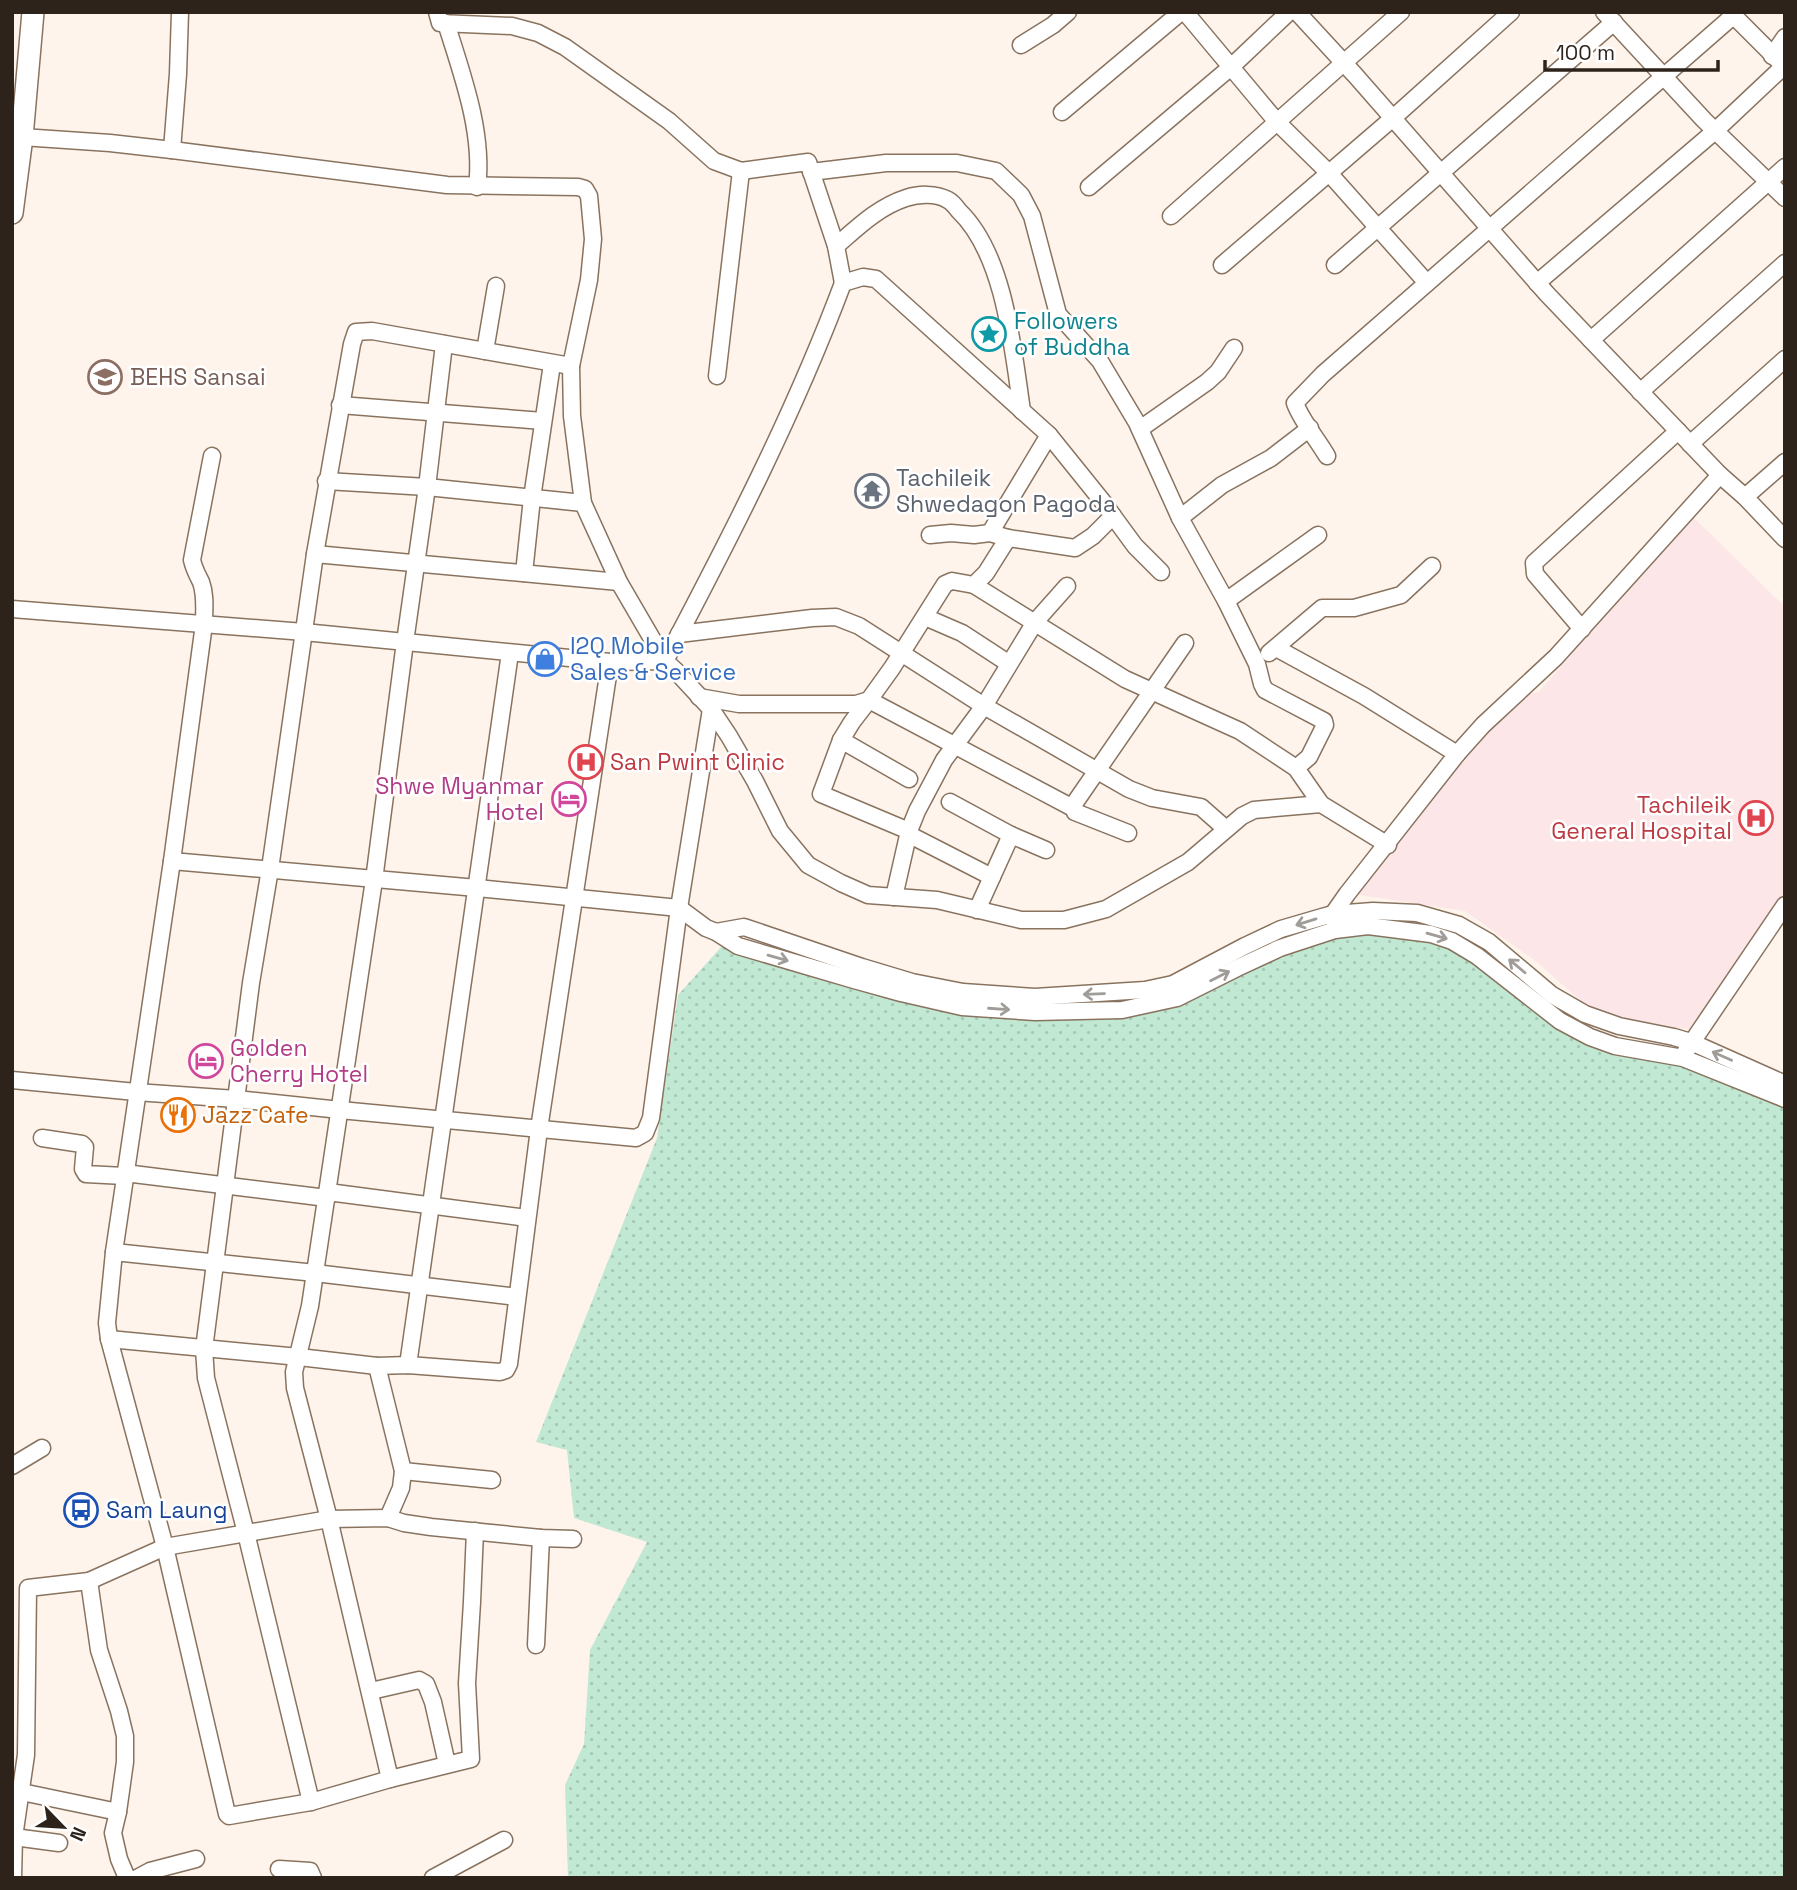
<svg xmlns="http://www.w3.org/2000/svg" width="1797" height="1890" font-family="'Space Grotesk',sans-serif">
	<style>
		.medical { fill: #fce6e8 }
		.grass { fill: url(#grass-dots) }
		.lines { fill: none; stroke-linecap: round; stroke-linejoin: round }
		.minor-casing { stroke: #89735f; stroke-width: 19 }
		.major-casing { stroke: #89735f; stroke-width: 24 }
		.minor { stroke: #fff; stroke-width: 16 }
		.major { stroke: #fff; stroke-width: 21 }
		.oneway { stroke: #a09c98 }
		.labels { text-anchor: middle; dominant-baseline: central; stroke-width: 5; stroke-linejoin: round; paint-order: stroke }
		.culture-label { font-size: 23px; fill: #0d838f; stroke: #fff; text-anchor: start }
		.education-label { font-size: 23px; fill: #785e54; stroke: #fff; text-anchor: start }
		.worship-label { font-size: 23px; fill: #5b616d; stroke: #fff; text-anchor: start }
		.shop-label { font-size: 23px; fill: #366cbe; stroke: #fff; text-anchor: start }
		.health-label { font-size: 23px; fill: #be3a42; stroke: #fff; text-anchor: start }
		.hotel-label { font-size: 23px; fill: #b23c85; stroke: #fff; text-anchor: end }
		.food-label { font-size: 23px; fill: #c56008; stroke: #fff; text-anchor: start }
		.transit-label { font-size: 23px; fill: #164399; stroke: #fff; text-anchor: start }
	</style>
	<defs>
		<pattern id="grass-dots" width="8" height="8" patternUnits="userSpaceOnUse" patternTransform="scale(1.75)"><rect width="8" height="8" fill="#c0e8d3"/><path d="M2 2h.1M6 6h.1" fill="none" stroke="#a5c7b5" stroke-width="1.8" stroke-linecap="round"/></pattern>
	</defs>
	<rect width="100%" height="100%" fill="#fef4eb"/>
	<!-- medical -->
	<polygon class="medical" points="1692,516 1785,607 1785,895 1689,1029 1644,1025 1584,1004 1537,962 1465,911 1353,894 1492,724 1524,695 1539,692"/>
	<!-- grass -->
	<polygon class="grass" points="1351,928 1418,929 1462,948 1543,1019 1605,1040 1664,1054 1785,1102 1785,1878 568,1878 565,1785 584,1744 590,1650 647,1542 574,1518 567,1450 536,1442 657,1138 678,995 722,946 823,976 935,1002 1126,1011 1240,965"/>
	<g class="lines">
		<!-- minor casing -->
		<g class="minor-casing">
			<g id="minor">
				<polyline points="437,12 440,23 512,26 538,33 565,47 669,121 714,161 741,171 808,162 836,246 843,283 863,277 876,279 1049,435 990,533"/>
				<polyline points="1297,12 1355,75 1547,294 1720,475 1556,657 1483,725 1457,754"/>
				<polyline points="1401,12 1277,122 1329,173 1427,283"/>
				<polyline points="1604,12 1704,120 1785,198"/>
				<polyline points="1730,12 1785,67"/>
				<path d="M446,23C462,74 484,133 477,187"/>
				<polyline points="1021,45 1053,25 1068,12"/>
				<polyline points="1772,56 1785,37"/>
				<polyline points="1062,112 1181,12"/>
				<polyline points="172,150 178,74 180,12"/>
				<polyline points="811,172 886,163 957,163 996,171 1021,195 1032,216 1058,314 1100,361 1137,423 1180,518"/>
				<polyline points="1089,187 1231,67 1289,12"/>
				<polyline points="1171,216 1277,122 1185,12"/>
				<path d="M836,246C857,228 878,207 906,198C918,194 936,193 948,200C952,202 956,207 959,211C1005,255 1013,350 1022,411"/>
				<polyline points="1222,265 1393,118 1511,12"/>
				<polyline points="1335,265 1614,22"/>
				<polyline points="1537,283 1715,131 1784,66"/>
				<polyline points="1591,340 1785,167"/>
				<polyline points="485,351 496,286"/>
				<polyline points="717,376 741,171"/>
				<polyline points="1640,392 1785,263"/>
				<polyline points="340,405 543,421"/>
				<polyline points="1140,429 1207,382 1218,372 1234,348"/>
				<polyline points="1690,444 1785,359"/>
				<path d="M212,456L192,560C194,569 197,574 201,582C206,596 204,609 204,624L172,861L114,1252L107,1323L109,1339L165,1547L227,1814L229,1816L311,1802L390,1779L471,1759L467,1683L472,1602L475,1531"/>
				<path d="M1327,456C1317,439 1301,420 1295,403L1323,374L1733,16"/>
				<polyline points="1720,475 1745,497 1785,539"/>
				<polyline points="326,481 427,487 583,503"/>
				<polyline points="1745,497 1785,462"/>
				<polyline points="1113,516 1135,546 1161,572"/>
				<polyline points="930,535 951,533 974,535 990,533 1008,538 1075,548 1093,536 1113,516 1103,502 1049,435"/>
				<polyline points="315,554 619,582"/>
				<polyline points="524,573 532,498 552,364"/>
				<polyline points="974,585 1125,679 1240,731 1296,768 1321,804 1388,845"/>
				<polyline points="1067,586 1035,622 984,706 1129,789 1152,798 1201,807 1226,829"/>
				<polyline points="1226,601 1318,535"/>
				<polyline points="12,609 304,632 610,662 665,661"/>
				<polyline points="925,617 962,633 1008,663"/>
				<polyline points="1582,629 1535,574 1534,563 1678,431"/>
				<polyline points="679,634 812,618 836,617 859,626 984,706 944,760 917,811 909,831 894,897"/>
				<polyline points="1276,648 1364,696 1457,754 1347,894 1333,914 1333,919"/>
				<polyline points="1269,653 1322,608 1354,608 1401,595 1432,566"/>
				<path d="M665,661C730,538 794,414 843,283"/>
				<polyline points="699,697 739,704 856,704 869,700 892,668 945,584 952,581 974,585 986,573 1008,538"/>
				<polyline points="711,709 729,736 755,781 780,831 808,865 841,883 868,895 937,900 1021,920 1064,920 1106,909 1188,862 1242,816 1254,810 1321,804"/>
				<polyline points="841,740 909,779"/>
				<polyline points="1296,768 1309,757 1325,725 1324,721 1265,690 1262,684 1257,664 1226,601 1180,518 1222,485 1271,458 1310,428"/>
				<polyline points="950,802 1011,835 1046,850"/>
				<polyline points="909,831 821,794 841,740 852,722 869,700 1073,808"/>
				<polyline points="1128,833 1075,812 1074,804 1185,643"/>
				<polyline points="908,834 992,877"/>
				<polyline points="172,861 477,888 679,908 706,928 716,932 738,946 854,980 901,993 962,1007 1035,1012 1122,1010 1177,998 1237,968 1280,948 1335,930 1368,926 1431,934 1452,941 1477,956 1560,1021 1590,1037 1615,1046 1683,1058 1785,1099"/>
				<polyline points="977,910 1011,835"/>
				<polyline points="716,932 744,927 862,967 912,982 963,992 1035,997 1145,990 1173,984 1245,946 1281,929 1322,917 1333,914 1373,911 1417,913 1459,925 1489,942 1552,995 1585,1014 1619,1026 1674,1037 1691,1042 1785,1084"/>
				<polyline points="1686,1051 1785,905"/>
				<polyline points="12,1080 136,1092 236,1099 340,1110 636,1138 645,1133 651,1118 679,908 711,709 675,670 665,661 619,582 583,503 572,416 571,366 589,280 593,239 589,196 585,189 578,187 447,185 172,150 110,143 22,137"/>
				<polyline points="42,1138 82,1144 85,1147 83,1169 86,1174 124,1176"/>
				<polyline points="125,1173 327,1198"/>
				<polyline points="328,1192 527,1218"/>
				<polyline points="114,1252 315,1273 517,1297"/>
				<polyline points="109,1339 299,1357 377,1366 408,1365 500,1372 506,1370 509,1364 539,1129 610,662"/>
				<polyline points="408,1365 510,653"/>
				<polyline points="377,1366 403,1471 401,1488 388,1518"/>
				<polyline points="12,1466 42,1448"/>
				<polyline points="403,1471 492,1480"/>
				<polyline points="89,1581 99,1650 119,1711 125,1736 125,1762 118,1812 113,1833 119,1859 127,1878"/>
				<polyline points="536,1645 541,1538"/>
				<polyline points="371,1691 419,1680 426,1684 433,1702 447,1764"/>
				<polyline points="390,1779 329,1519 295,1388 294,1372 310,1306 374,880 405,642 427,487 444,344"/>
				<polyline points="12,1790 118,1812"/>
				<polyline points="311,1802 246,1533 206,1378 204,1349 251,983 270,869 315,554 352,344 356,332 372,331 571,366"/>
				<polyline points="14,1837 59,1843"/>
				<polyline points="279,1869 310,1871 313,1878"/>
				<polyline points="13,1878 14,1837 26,1755 28,1588 89,1581 165,1547 329,1519 388,1518 404,1523 431,1527 541,1538 573,1539"/>
				<polyline points="137,1878 150,1871 196,1859"/>
				<polyline points="433,1878 504,1840"/>
			</g>
		</g>
		<!-- major casing -->
		<g class="major-casing">
			<polyline id="major" points="12,213 22,137 33,12"/>
		</g>
		<!-- minor -->
		<use href="#minor" class="minor"/>
		<!-- major -->
		<use href="#major" class="major"/>
	</g>
	<!-- one-way arrows -->
	<defs><path id="oneway-shaft" d="M-6 0H5M1.5-3L5.5 0L1.5 3" fill="none" stroke-width="1.6" stroke-linecap="round" stroke-linejoin="round" transform="scale(1.75)"/></defs>
	<g class="oneway">
		<use href="#oneway-shaft" transform="translate(1306 922) rotate(163)"/>
		<use href="#oneway-shaft" transform="translate(1437 936) rotate(16)"/>
		<use href="#oneway-shaft" transform="translate(778 958) rotate(16)"/>
		<use href="#oneway-shaft" transform="translate(1517 966) rotate(-140)"/>
		<use href="#oneway-shaft" transform="translate(1220 976) rotate(-27)"/>
		<use href="#oneway-shaft" transform="translate(1094 994) rotate(178)"/>
		<use href="#oneway-shaft" transform="translate(999 1009) rotate(4)"/>
		<use href="#oneway-shaft" transform="translate(1722 1056) rotate(-156)"/>
	</g>
	<!-- icons -->
	<defs>
		<g id="sight-ring" transform="scale(1.75)"><circle r="9.5" fill="#fff" stroke="#0f9aa8" stroke-width="1.5"/><path d="M0-6L1.8-2.2L6-1.7L2.9 1.2L3.7 5.4L0 3.3L-3.7 5.4L-2.9 1.2L-6-1.7L-1.8-2.2Z" fill="#0f9aa8"/></g>
		<g id="school-ring" transform="scale(1.75)"><circle r="9.5" fill="#fff" stroke="#8d6e63" stroke-width="1.5"/><path d="M0-5L7-2L0 1L-7-2ZM-4 1L0 2.5L4 1V4Q0 6-4 4Z" fill="#8d6e63"/></g>
		<g id="temple-ring" transform="scale(1.75)"><circle r="9.5" fill="#fff" stroke="#6b7280" stroke-width="1.5"/><path d="M0-6L5-2H3V0L6.5 2.5H4V6H1.5V3h-3V6H-4V2.5H-6.5L-3 0V-2H-5Z" fill="#6b7280"/></g>
		<g id="shop-ring" transform="scale(1.75)"><circle r="9.5" fill="#fff" stroke="#3f7fe0" stroke-width="1.5"/><path d="M-5-2.5h2.3a2.7 3.5 0 0 1 5.4 0H5L5.5 6h-11ZM-1.5-2.5h3a1.5 2.3 0 0 0-3 0Z" fill="#3f7fe0"/></g>
		<g id="hospital-ring" transform="scale(1.75)"><circle r="9.5" fill="#fff" stroke="#e0444e" stroke-width="1.5"/><path d="M-5-5h3v3.5h4V-5h3V5h-3V1.5h-4V5h-3Z" fill="#e0444e"/></g>
		<g id="hotel-ring" transform="scale(1.75)"><circle r="9.5" fill="#fff" stroke="#d1479c" stroke-width="1.5"/><path d="M-6-4.5h1.5V1H6V5H4.5V3h-9V5H-6ZM-4 0a1.8 1.8 0 1 1 3.6 0ZM.5 0V-2.5h3Q6-2.5 6 0Z" fill="#d1479c"/></g>
		<g id="restaurant-ring" transform="scale(1.75)"><circle r="9.5" fill="#fff" stroke="#e8710a" stroke-width="1.5"/><path d="M-5-6h1v4h1v-4h1v4h1v-4h1v5L-1.5 .5V6h-2V.5L-5-1ZM5-6V6H3V1.5H1.5Q1.5-4 5-6Z" fill="#e8710a"/></g>
		<g id="bus-ring" transform="scale(1.75)"><circle r="9.5" fill="#fff" stroke="#1a4fb4" stroke-width="1.5"/><path d="M-5-6H5V4H4V6H2V4H-2V6H-4V4H-5ZM-3.5-4V0h7V-4ZM-3.5 1.2v1.5H-2V1.2ZM2 1.2v1.5H3.5V1.2Z" fill="#1a4fb4"/></g>
	</defs>
	<g fill-rule="evenodd">
		<use href="#sight-ring" x="989" y="334"/>
		<use href="#school-ring" x="105" y="377"/>
		<use href="#temple-ring" x="872" y="491"/>
		<use href="#shop-ring" x="545" y="659"/>
		<use href="#hospital-ring" x="586" y="762"/>
		<use href="#hotel-ring" x="569" y="799"/>
		<use href="#hospital-ring" x="1756" y="818"/>
		<use href="#hotel-ring" x="206" y="1061"/>
		<use href="#restaurant-ring" x="178" y="1115"/>
		<use href="#bus-ring" x="81" y="1510"/>
	</g>
	<g class="labels">
		<!-- culture labels -->
		<g class="culture-label">
			<text x="1014" y="321">Followers<tspan x="1014" dy="26">of Buddha</tspan></text>
		</g>
		<!-- education labels -->
		<g class="education-label">
			<text x="130" y="377">BEHS Sansai</text>
		</g>
		<!-- worship labels -->
		<g class="worship-label">
			<text x="896" y="478">Tachileik<tspan x="896" dy="26">Shwedagon Pagoda</tspan></text>
		</g>
		<!-- shop labels -->
		<g class="shop-label">
			<text x="570" y="646">I2Q Mobile<tspan x="570" dy="26">Sales &amp; Service</tspan></text>
		</g>
		<!-- health labels -->
		<g class="health-label">
			<text x="610" y="762">San Pwint Clinic</text>
			<text x="1732" y="805" text-anchor="end">Tachileik<tspan x="1732" dy="26">General Hospital</tspan></text>
		</g>
		<!-- hotel labels -->
		<g class="hotel-label">
			<text x="544" y="786">Shwe Myanmar<tspan x="544" dy="26">Hotel</tspan></text>
			<text x="230" y="1048" text-anchor="start">Golden<tspan x="230" dy="26">Cherry Hotel</tspan></text>
		</g>
		<!-- food labels -->
		<g class="food-label">
			<text x="202" y="1115">Jazz Cafe</text>
		</g>
		<!-- transit labels -->
		<g class="transit-label">
			<text x="106" y="1510">Sam Laung</text>
		</g>
	</g>
	<!-- border -->
	<rect width="1797" height="1890" fill="none" stroke="#2d231b" stroke-width="28"/>
	<!-- north arrow -->
	<g transform="translate(63 1827) rotate(115)" stroke="#ffffff" stroke-width="5" paint-order="stroke">
	<path d="M0-5L12 26L0 18L-12 26Z" fill="#2d231b"/>
	<text y="-10" font-size="19" font-weight="bold" text-anchor="middle" fill="#2d231b">N</text>
	</g>
	<!-- scale -->
	<path d="M1545 60v10h173v-10" fill="none" stroke="#2d231b" stroke-width="3.5"/>
	<text x="1556" y="60" font-size="21" fill="#2d231b" stroke="#ffffff" stroke-width="5" paint-order="stroke">100 m</text>
</svg>
